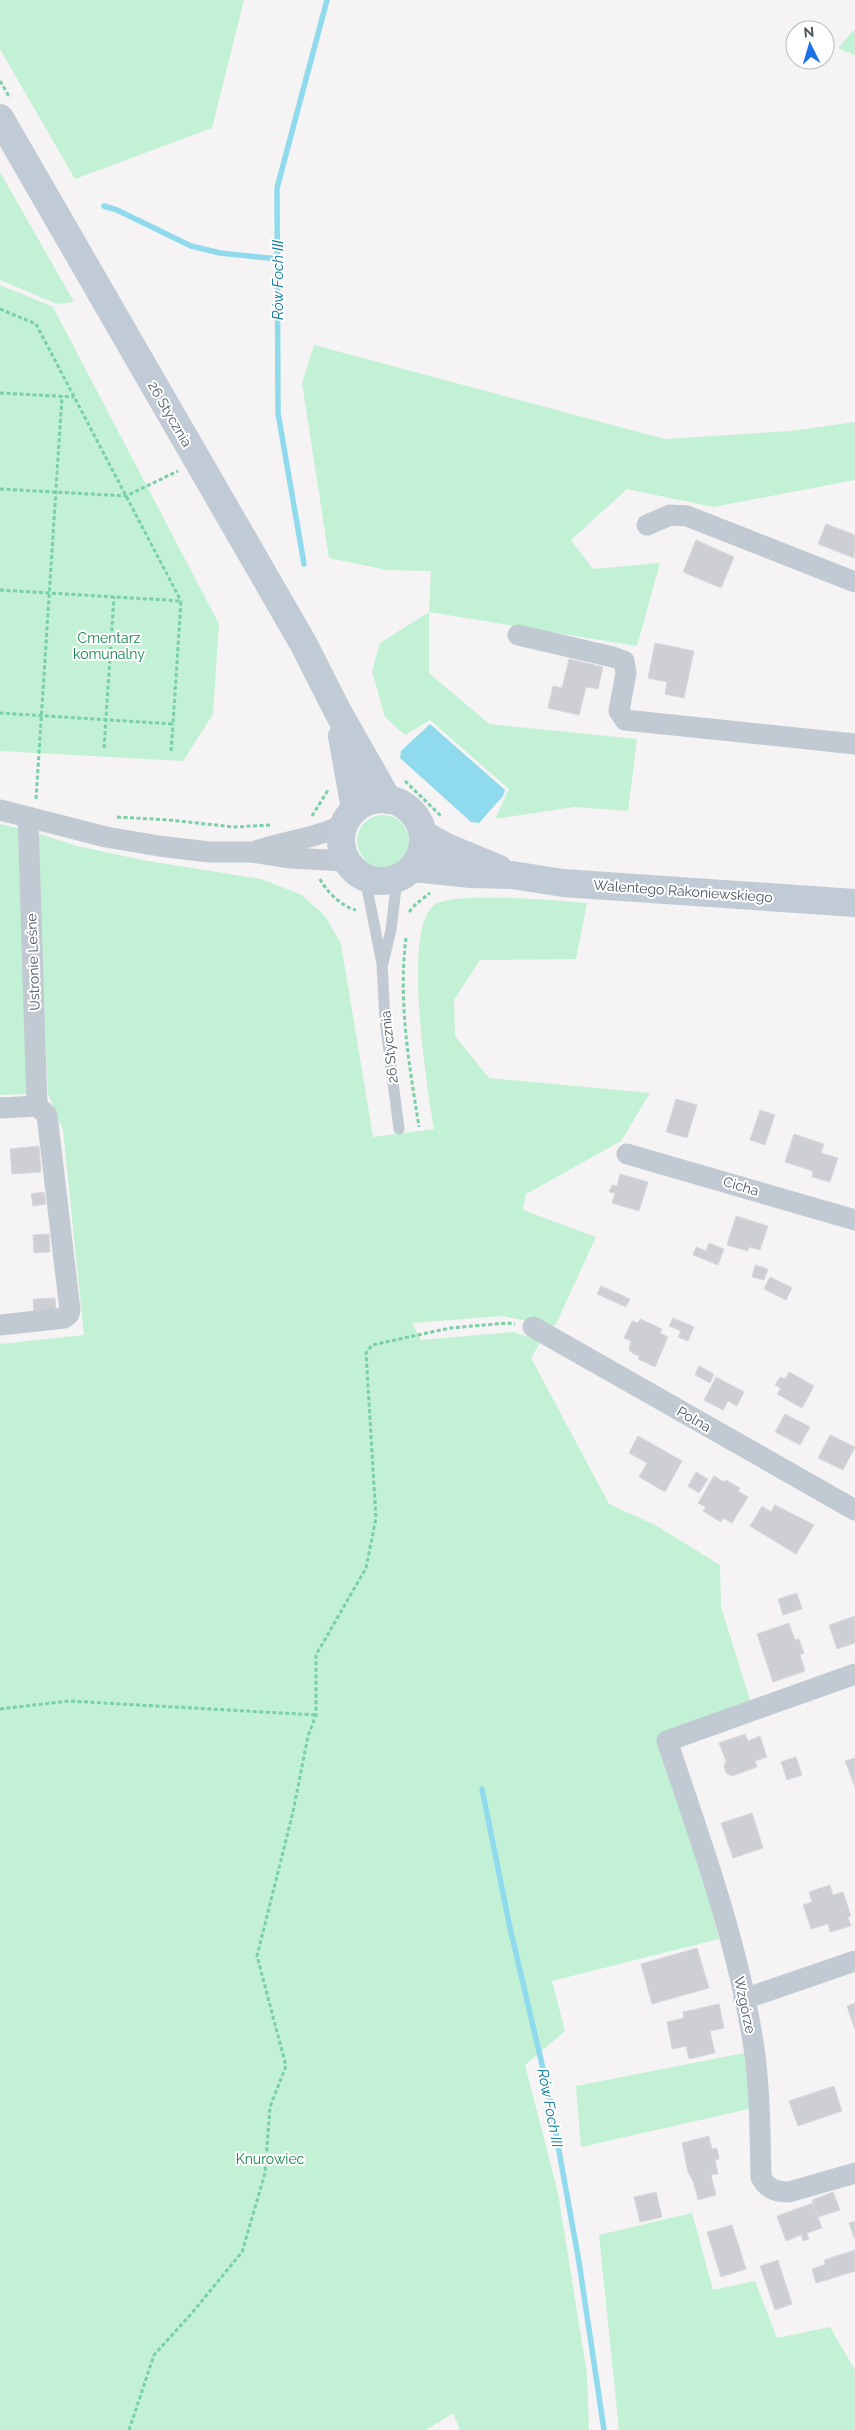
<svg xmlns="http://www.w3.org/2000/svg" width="855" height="2430" font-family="Raleway,sans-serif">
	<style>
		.green { fill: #c3f1d5 }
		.water { fill: #90daee }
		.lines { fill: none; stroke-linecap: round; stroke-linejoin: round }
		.stream { stroke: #90daee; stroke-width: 5.5 }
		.building { fill: #cdcfd5; stroke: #d7d9de }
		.path { stroke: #7ad0a6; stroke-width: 3; stroke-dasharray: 4 2.5; stroke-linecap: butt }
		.lane { stroke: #c1cad2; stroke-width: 11 }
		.street { stroke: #c1cad2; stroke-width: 21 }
		.secondary { stroke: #c1cbd6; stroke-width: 28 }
		.labels { text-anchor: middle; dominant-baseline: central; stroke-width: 4; stroke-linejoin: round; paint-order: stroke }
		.street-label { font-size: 14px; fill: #4a5661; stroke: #fff }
		.park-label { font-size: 14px; fill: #17864f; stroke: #fff }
		.water-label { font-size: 15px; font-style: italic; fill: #0c7c9b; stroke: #fff }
	</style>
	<rect width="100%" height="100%" fill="#f5f3f3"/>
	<!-- green -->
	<g class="green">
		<polygon points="0,0 244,0 212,128 75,179 0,49"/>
		<polygon points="855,29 855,55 838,48"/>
		<polygon points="0,172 74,302 57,304 0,280"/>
		<polygon points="0,285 53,307 219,624 213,714 183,761 0,751"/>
		<polygon points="314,345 665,439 791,431 855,422 855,480 713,507 627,489 571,540 593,569 660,563 637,646 429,612 429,673 489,724 637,739 628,811 574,807 495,819 509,789 430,720 405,735 385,717 372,671 380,643 429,612 431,571 387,570 329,558 302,383"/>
		<circle cx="383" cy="841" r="26"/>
		<polygon points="0,824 18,828 27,1094 0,1095"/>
		<path d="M37,833L77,846L142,860L261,879L302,895L325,916L341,944L373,1137L434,1129C428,1092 400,923 436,904C459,891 557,901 587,903L576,959L480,960L454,1000L455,1036L489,1078L650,1093L621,1141L526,1194L523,1210L596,1237L555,1326L502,1316L412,1323L421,1340L513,1332L541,1341L531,1358L609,1504L655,1525L720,1565L721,1607L750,1700L659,1735L705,1883L719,1939L552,1981L565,2031L525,2065L558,2193L587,2374L589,2430H460L453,2413L426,2430H0V1344L84,1335L63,1130L48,1094Z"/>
		<polygon points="744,2053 753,2108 581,2147 576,2086"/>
		<polygon points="692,2213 713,2290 755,2281 777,2338 830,2327 855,2370 855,2430 619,2430 599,2235"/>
	</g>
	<!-- water -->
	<polygon class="water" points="430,724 505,790 503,796 479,823 471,822 400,758 401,751"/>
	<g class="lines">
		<!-- stream -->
		<g class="stream">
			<polyline points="104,206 117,210 191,246 220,253 277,259"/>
			<polyline points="304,564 278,413 277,188 327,0"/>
			<polyline points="482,1789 510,1928 548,2090 579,2262 604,2430"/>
		</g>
	</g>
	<!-- building -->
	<g class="building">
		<polygon points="826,524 855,535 854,558 818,544"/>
		<polygon points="696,540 734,557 721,588 683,572"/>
		<polygon points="655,643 694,651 684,698 665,694 667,682 648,678"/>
		<polygon points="569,659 603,667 598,689 586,687 579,715 548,708 553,686 562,688"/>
		<polygon points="676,1099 697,1105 687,1138 666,1132"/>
		<polygon points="760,1110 775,1115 765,1145 750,1140"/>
		<polygon points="794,1134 824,1144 821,1153 838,1158 830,1182 812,1177 813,1171 785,1162"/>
		<polygon points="39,1146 41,1172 12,1174 10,1149"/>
		<polygon points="620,1174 648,1182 639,1211 612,1203 615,1193 609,1192 612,1185 617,1186"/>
		<polygon points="44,1192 46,1204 33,1206 31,1194"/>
		<polygon points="736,1216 768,1226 760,1250 749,1247 748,1251 727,1245"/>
		<polygon points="49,1234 50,1252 34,1253 33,1235"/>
		<polygon points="709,1243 724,1249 718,1265 693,1255 696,1247 706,1251"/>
		<polygon points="755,1265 768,1269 764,1280 752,1277"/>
		<polygon points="770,1277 792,1288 786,1300 764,1289"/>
		<polygon points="601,1286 630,1299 626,1307 597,1294"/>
		<polygon points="55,1298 56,1311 34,1312 33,1299"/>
		<polygon points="673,1318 694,1327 688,1341 678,1337 681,1331 669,1326"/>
		<polygon points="640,1319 662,1329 660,1333 668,1337 655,1367 638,1359 639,1356 632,1353 629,1350 631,1341 624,1338 632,1321 638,1323"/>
		<polygon points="699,1366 714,1374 710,1383 695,1375"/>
		<polygon points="789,1372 814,1386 802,1408 777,1394 781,1388 775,1385 780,1377 785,1379"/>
		<polygon points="716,1377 744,1392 737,1406 728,1401 723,1410 704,1400"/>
		<polygon points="785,1414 810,1427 800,1445 775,1432"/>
		<polygon points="830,1435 855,1447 843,1470 818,1458"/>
		<polygon points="638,1436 682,1461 665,1492 639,1477 647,1463 629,1453"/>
		<polygon points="696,1472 708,1479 699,1493 688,1486"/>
		<polygon points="714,1476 724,1482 726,1480 740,1488 738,1491 748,1497 732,1523 723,1518 721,1522 703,1511 706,1507 698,1503"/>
		<polygon points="775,1505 814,1525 796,1554 750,1526 762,1506 771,1512"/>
		<polygon points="797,1593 802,1609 783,1615 778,1599"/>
		<polygon points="855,1616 855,1643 837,1649 829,1625"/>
		<polygon points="789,1623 795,1640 799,1639 804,1653 800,1655 805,1671 773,1682 757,1634"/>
		<polygon points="745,1734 748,1741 760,1736 767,1757 755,1761 757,1767 732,1776 726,1773 724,1766 726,1761 719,1743"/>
		<polygon points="796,1757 802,1775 787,1780 781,1762"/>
		<polygon points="855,1758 855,1787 845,1761"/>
		<polygon points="752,1813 763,1848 733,1858 721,1823"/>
		<polygon points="830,1885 833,1895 843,1892 851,1916 848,1917 851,1926 830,1932 828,1924 811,1929 803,1905 812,1902 809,1892"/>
		<polygon points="697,1948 709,1988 652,2004 641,1964"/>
		<polygon points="855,2003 855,2030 847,2006"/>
		<polygon points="719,2004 724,2028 710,2031 715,2053 689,2059 686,2046 672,2049 667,2022 684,2018 683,2012"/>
		<polygon points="834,2086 842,2111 798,2126 789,2101"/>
		<polygon points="709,2136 712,2149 717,2148 719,2159 715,2160 718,2174 711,2175 716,2195 698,2200 693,2181 688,2172 682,2143"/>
		<polygon points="656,2192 662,2217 640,2222 634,2197"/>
		<polygon points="833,2192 840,2210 818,2217 812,2200"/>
		<polygon points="813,2203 822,2228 807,2233 809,2239 803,2241 801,2235 786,2241 777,2216"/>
		<polygon points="855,2221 855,2238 854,2238 849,2223"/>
		<polygon points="732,2225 746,2269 721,2277 707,2232"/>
		<polygon points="855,2250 855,2271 830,2279 824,2260"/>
		<polygon points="778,2260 792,2304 775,2310 760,2266"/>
		<polygon points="826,2264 830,2279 816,2283 812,2269"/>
	</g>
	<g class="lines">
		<!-- path -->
		<g class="path">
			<polyline points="0,81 10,98"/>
			<polyline points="0,309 36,324 181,601"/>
			<polyline points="0,393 74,397"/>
			<polyline points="0,489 126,496 178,471"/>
			<polyline points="0,590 181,601 173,724 0,713"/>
			<polyline points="104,748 114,597"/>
			<polyline points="171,751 173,724"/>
			<polyline points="405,781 442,817"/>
			<polyline points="36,799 62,396"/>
			<polyline points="312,816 328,790"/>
			<polyline points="117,817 169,820 234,827 271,825"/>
			<path d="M320,879C326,891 342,907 356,910"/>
			<polyline points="409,912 416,904 430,893"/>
			<path d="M406,938C398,1001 409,1064 419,1127"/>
			<polyline points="0,1709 69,1701 316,1715"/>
			<polyline points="129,2430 154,2355 192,2313 242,2252 265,2173 270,2107 286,2066 257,1956 293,1812 308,1736 316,1715 316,1655 366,1568 376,1518 366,1353 372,1345 450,1328 507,1323 515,1324"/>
		</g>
		<!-- lane -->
		<g class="lane">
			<polyline points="365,878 382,964 385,1020 399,1129"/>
			<polyline points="383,963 391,930 397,879"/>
		</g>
		<!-- street -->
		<g class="street">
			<polyline points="647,525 670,515 687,516 855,582"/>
			<polyline points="518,635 613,657 624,661 626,673 619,711 625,720 855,744"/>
			<polyline points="0,810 106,837 159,846 209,852 251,852 291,858 346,861"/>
			<polyline points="28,817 37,1106"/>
			<path d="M256,851C285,841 318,838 344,824"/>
			<polyline points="0,1108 37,1106 47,1115 70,1310 69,1314 64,1318 0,1325"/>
			<polyline points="627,1154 855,1220"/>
			<polyline points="533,1327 855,1510"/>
			<path d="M855,1674L667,1741C701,1841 738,1943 754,2048C760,2090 760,2134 761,2177C767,2189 776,2192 789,2192L855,2173"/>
			<polyline points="744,1999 855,1961"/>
		</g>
		<!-- secondary -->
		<g class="secondary">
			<polyline points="0,118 303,643 338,712 388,800"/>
			<polyline points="342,736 355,809"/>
			<circle cx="382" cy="840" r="41"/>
			<polyline points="423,834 446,847 499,869"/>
			<polyline points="414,868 471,874 512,875 563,883 855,903"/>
		</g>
	</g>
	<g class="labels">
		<!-- street labels -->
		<g class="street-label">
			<text transform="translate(170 414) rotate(60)">26 Stycznia</text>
			<text transform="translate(683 891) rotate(4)">Walentego Rakoniewskiego</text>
			<text transform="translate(33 962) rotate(-92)">Ustronie Leśne</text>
			<text transform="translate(389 1047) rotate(-96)">26 Stycznia</text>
			<text transform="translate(741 1186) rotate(16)">Cicha</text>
			<text transform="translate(694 1419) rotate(30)">Polna</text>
			<text transform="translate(745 2005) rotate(78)">Wzgórze</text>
		</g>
		<!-- park labels -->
		<g class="park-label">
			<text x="109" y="638">Cmentarz<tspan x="109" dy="16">komunalny</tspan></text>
			<text x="270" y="2159">Knurowiec</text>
		</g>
		<!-- water labels -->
		<g class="water-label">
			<text transform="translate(278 280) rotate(-90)">Rów Foch III</text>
			<text transform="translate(550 2108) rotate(79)">Rów Foch III</text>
		</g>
	</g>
	<!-- north arrow -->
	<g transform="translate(810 45) rotate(355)"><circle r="24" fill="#ffffff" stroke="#b7bbc0"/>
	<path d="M0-4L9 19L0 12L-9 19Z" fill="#1a73e8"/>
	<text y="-8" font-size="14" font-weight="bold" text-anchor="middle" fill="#4a5661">N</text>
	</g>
</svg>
